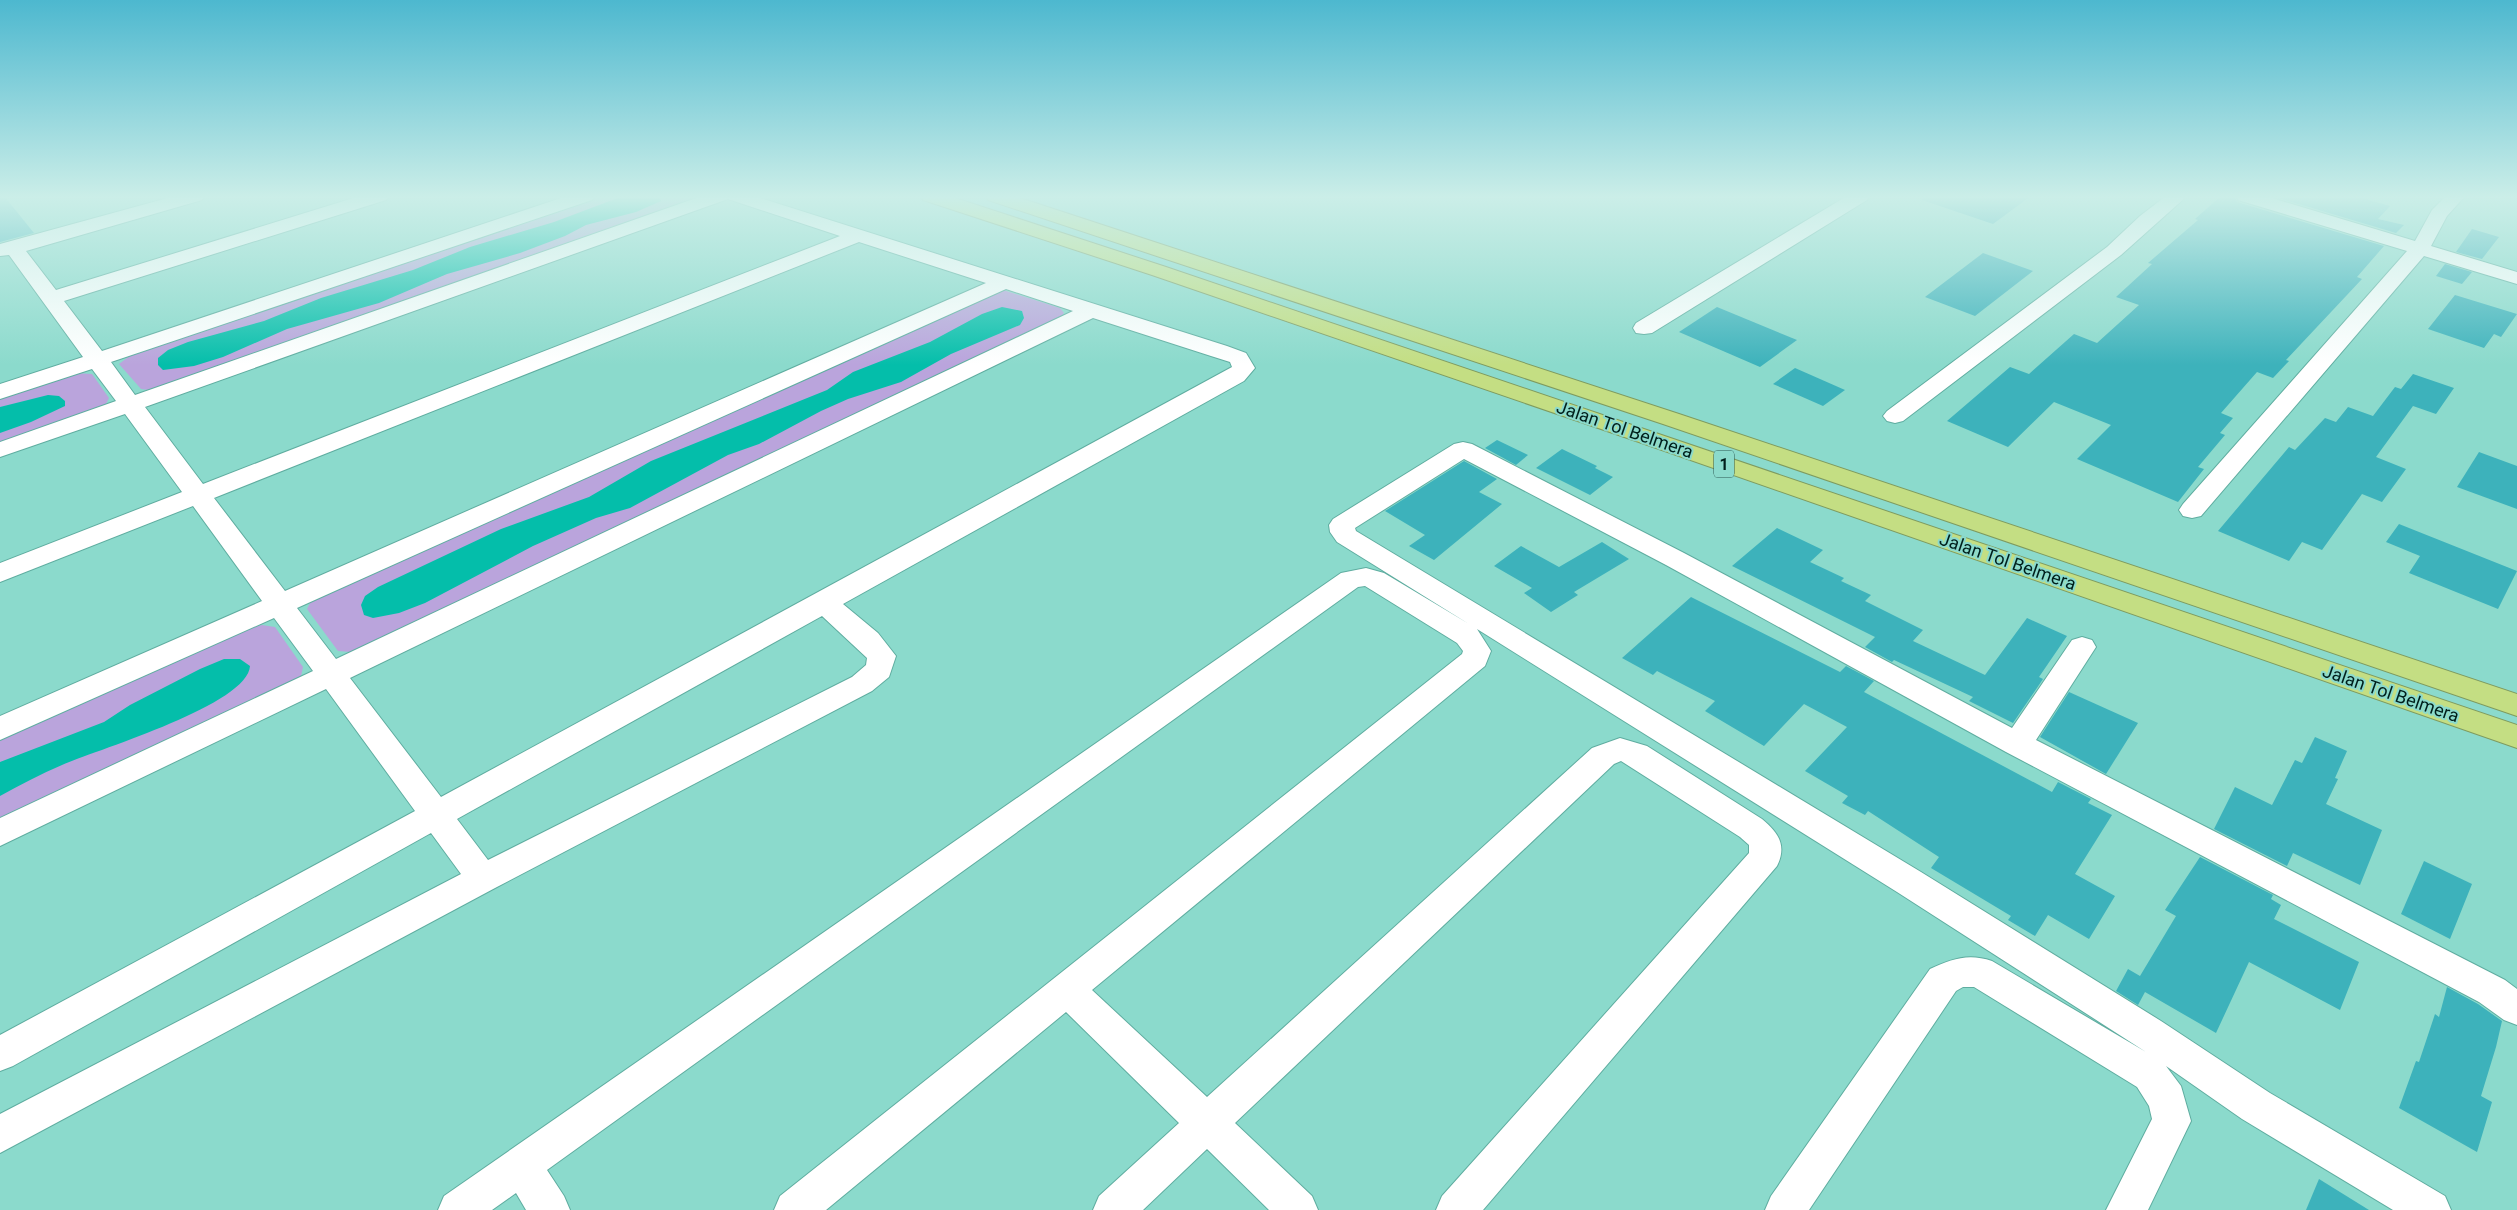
<svg xmlns="http://www.w3.org/2000/svg" width="2517" height="1210" font-family="Roboto,sans-serif">
	<style>
		.green { fill: #baa4dc }
		.water { fill: #04beaa }
		.building { fill: #3db2bb }
		.lines { fill: none; stroke-linecap: round; stroke-linejoin: round }
		.minor-casing { stroke: #5fada0; stroke-width: 2 }
		.highway-casing { stroke: #7f9b5f; stroke-width: 2 }
		.minor { fill: #fff; fill-rule: evenodd }
		.highway { fill: #c4de83; fill-rule: evenodd }
		.labels { text-anchor: middle; dominant-baseline: central; stroke-width: 4; stroke-linejoin: round; paint-order: stroke }
		.shield { fill: #8bdacc; stroke: #2a5750; stroke-width: 1 }
		.shield-label { font-size: 16px; font-weight: bold; fill: #001f1b }
		.street-label { font-size: 18px; fill: #001f1b; stroke: #8bdacc }
	</style>
	<rect width="100%" height="100%" fill="#8bdacc"/>
	<!-- green -->
	<g class="green">
		<polygon points="599,196 701,196 699,199 149,390 141,389 119,364 135,352"/>
		<polygon points="1003,290 1060,308 1064,313 1060,318 365,649 351,652 338,651 307,609 311,601"/>
		<polygon points="75,373 92,374 109,398 105,406 0,444 0,398"/>
		<polygon points="262,625 275,627 303,667 301,676 291,683 0,821 0,740 248,629"/>
	</g>
	<!-- water -->
	<g class="water">
		<polygon points="623,196 659,196 661,201 636,212 586,225 565,236 520,253 447,274 379,303 287,329 223,357 194,366 163,370 158,365 158,358 168,350 188,342 264,321 321,298 413,270 470,247 554,222"/>
		<polygon points="1002,307 1022,311 1024,318 1020,325 951,354 901,382 848,399 821,411 759,444 728,455 630,508 596,518 533,546 425,603 399,613 373,618 364,615 361,605 365,596 378,587 501,529 589,497 651,461 827,390 853,372 930,342 982,314"/>
		<polygon points="48,395 59,396 65,401 65,406 31,422 0,433 0,407"/>
		<path d="M224,659H240L250,666C248,705 96,750 62,765C41,774 20,785 0,796V762L104,722L130,705L200,669Z"/>
	</g>
	<!-- building -->
	<g class="building">
		<polygon points="0,196 4,196 34,233 0,242"/>
		<polygon points="1923,196 2031,196 1993,224 1922,200"/>
		<polygon points="2221,196 2234,196 2237,202 2384,246 2357,277 2362,279 2286,360 2289,361 2273,378 2257,372 2221,413 2233,418 2220,433 2225,435 2198,467 2204,469 2178,502 2077,459 2111,425 2054,402 2008,447 1947,421 2010,367 2029,374 2074,334 2097,343 2139,305 2116,297 2152,264 2148,263 2198,220 2195,219"/>
		<polygon points="2272,196 2356,196 2390,206 2378,219 2404,225 2396,233"/>
		<polygon points="2472,229 2499,237 2482,259 2456,252"/>
		<polygon points="1983,253 2033,271 1975,316 1925,297"/>
		<polygon points="2445,264 2472,272 2462,284 2436,276"/>
		<polygon points="2455,295 2517,314 2501,337 2494,334 2484,348 2428,329"/>
		<polygon points="1717,307 1797,340 1760,367 1679,332"/>
		<polygon points="1795,368 1845,390 1823,406 1773,384"/>
		<polygon points="2413,374 2454,388 2436,414 2413,406 2376,457 2406,469 2382,502 2362,494 2322,550 2302,542 2289,561 2218,531 2289,447 2295,450 2325,418 2336,422 2348,407 2373,416 2395,387 2401,389"/>
		<polygon points="1497,440 1528,455 1516,465 1485,448"/>
		<polygon points="1562,449 1597,466 1595,468 1613,477 1590,495 1536,468"/>
		<polygon points="2479,452 2517,466 2517,509 2457,487"/>
		<polygon points="1464,461 1497,479 1479,492 1502,504 1434,560 1409,546 1425,535 1385,511"/>
		<polygon points="2399,524 2517,571 2498,609 2409,573 2420,556 2386,542"/>
		<polygon points="1777,528 1823,550 1810,562 1844,578 1841,581 1871,595 1865,601 1923,630 1913,641 1985,675 2027,618 2067,636 2039,677 2043,679 2013,723 1969,701 1973,697 1894,660 1892,662 1865,647 1875,637 1732,566"/>
		<polygon points="1602,542 1629,559 1574,592 1578,595 1551,612 1524,593 1532,588 1494,566 1521,546 1559,567"/>
		<polygon points="1691,597 1840,672 1846,666 1874,681 1864,692 2052,792 2058,782 2091,799 2088,803 2112,815 2075,874 2115,896 2089,939 2048,915 2035,936 2008,920 2011,916 1931,868 1939,857 1868,811 1865,815 1842,803 1848,796 1805,771 1847,727 1804,704 1764,746 1705,711 1715,701 1657,671 1653,675 1622,658"/>
		<polygon points="2069,692 2138,723 2106,774 2040,737"/>
		<polygon points="2315,737 2347,751 2335,778 2338,779 2326,804 2382,830 2360,885 2293,853 2287,866 2214,829 2235,787 2272,805 2295,760 2302,763"/>
		<polygon points="2200,857 2273,895 2271,899 2281,905 2274,919 2359,962 2340,1010 2249,962 2216,1033 2145,992 2138,1005 2116,991 2128,969 2140,976 2176,916 2165,910"/>
		<polygon points="2424,861 2472,884 2450,939 2401,914"/>
		<polygon points="2447,987 2478,1004 2502,1021 2496,1047 2481,1096 2492,1102 2477,1152 2399,1108 2416,1061 2419,1062 2435,1014 2439,1017"/>
		<polygon points="2319,1179 2369,1210 2306,1210"/>
	</g>
	<g class="lines">
		<!-- minor casing -->
		<g class="minor-casing">
			<g id="minor">
				<path d="M175,196H204L202,200L26,251L56,290L360,196H388L386,200L64,301L102,351L567,196H594L592,200L111,362L135,395L702,196H754L1227,346L1246,353L1255,368L1244,381L843,604L878,633L896,656L889,677L872,691L495,888L0,1153V1114L461,874L431,833L13,1066L0,1071V1035L415,811L326,689L0,846V818L313,671L274,618L0,740V716L262,601L193,506L0,582V563L182,492L125,414L0,457V442L116,401L92,369L0,399V384L83,357L9,255L0,256V244ZM728,199L840,236L203,484L145,407ZM859,242L986,283L285,591L214,498ZM1006,289L1073,311L336,659L297,608ZM1093,318L1211,356L1230,362L1232,367L441,797L350,678ZM822,616L867,658L866,665L852,677L488,860L457,819Z"/>
				<polygon points="1847,196 1869,196 1867,200 1652,333 1644,334 1636,333 1633,328 1636,323"/>
				<polygon points="2166,196 2187,196 2121,255 1903,421 1895,423 1887,421 1883,416 1887,411 2107,247 2140,216"/>
				<polygon points="2236,196 2265,196 2415,241 2432,210 2446,196 2465,196 2447,216 2431,246 2517,272 2517,284 2424,256 2201,516 2192,518 2183,516 2179,510 2183,504 2407,251 2238,200"/>
				<path d="M1463,442L1472,444L1684,553L2012,728L2072,640L2082,637L2092,640L2096,647L2036,740L2505,980L2517,989V1025L2504,1020L2479,1002L2006,752L1666,565L1464,459L1355,528L1356,531L1921,872L2161,1021L2270,1093L2445,1196L2451,1210H2393L2242,1119L2166,1066L2181,1086L2191,1121L2148,1210H2106L2152,1119L2149,1106L2137,1087L1974,987H1963L1956,991L1809,1210H1765L1771,1196L1930,969C1952,959 1968,953 1992,961L2146,1052L1897,892L1477,629L1491,651L1485,666L1092,990L1207,1097L1592,748L1620,738L1647,746L1762,819C1779,833 1787,846 1777,866L1483,1210H1436L1442,1196L1749,853V845L1740,837L1621,761L1614,764L1235,1123L1312,1196L1318,1210H1269L1207,1149L1143,1210H1093L1099,1196L1179,1123L1066,1012L826,1210H774L780,1196L1462,654L1463,651L1457,643L1365,586L1358,587L547,1170L564,1196L570,1210H526L516,1193L492,1210H438L444,1196L1341,573L1366,568L1384,573L1469,624L1337,542L1330,532L1329,525L1333,519L1454,444Z"/>
			</g>
		</g>
		<!-- highway casing -->
		<g class="highway-casing">
			<g id="highway">
				<polygon points="921,196 949,196 1166,267 2517,725 2517,748 1636,441 1152,275 923,200"/>
				<polygon points="986,196 1014,196 1679,414 2517,694 2517,716 1663,424 988,200"/>
			</g>
		</g>
		<!-- minor -->
		<use href="#minor" class="minor"/>
		<!-- highway -->
		<use href="#highway" class="highway"/>
	</g>
	<!-- sky -->
	<linearGradient id="sky" x2="0" y2="1"><stop stop-color="#4db8cf"/><stop offset="0.54" stop-color="#cbeee8"/><stop offset="1" stop-color="#cbeee8" stop-opacity="0"/></linearGradient>
	<rect width="2517" height="365" fill="url(#sky)"/>
	<g class="labels">
		<!-- shield labels -->
		<rect class="shield" x="1714" y="450.5" width="20" height="27" rx="4"/>
		<g class="shield-label">
			<text x="1724" y="464">1</text>
		</g>
		<!-- street labels -->
		<g class="street-label">
			<text transform="translate(1625 429) rotate(19)">Jalan Tol Belmera</text>
			<text transform="translate(2008 561) rotate(19)">Jalan Tol Belmera</text>
			<text transform="translate(2391 693) rotate(19)">Jalan Tol Belmera</text>
		</g>
	</g>
</svg>
